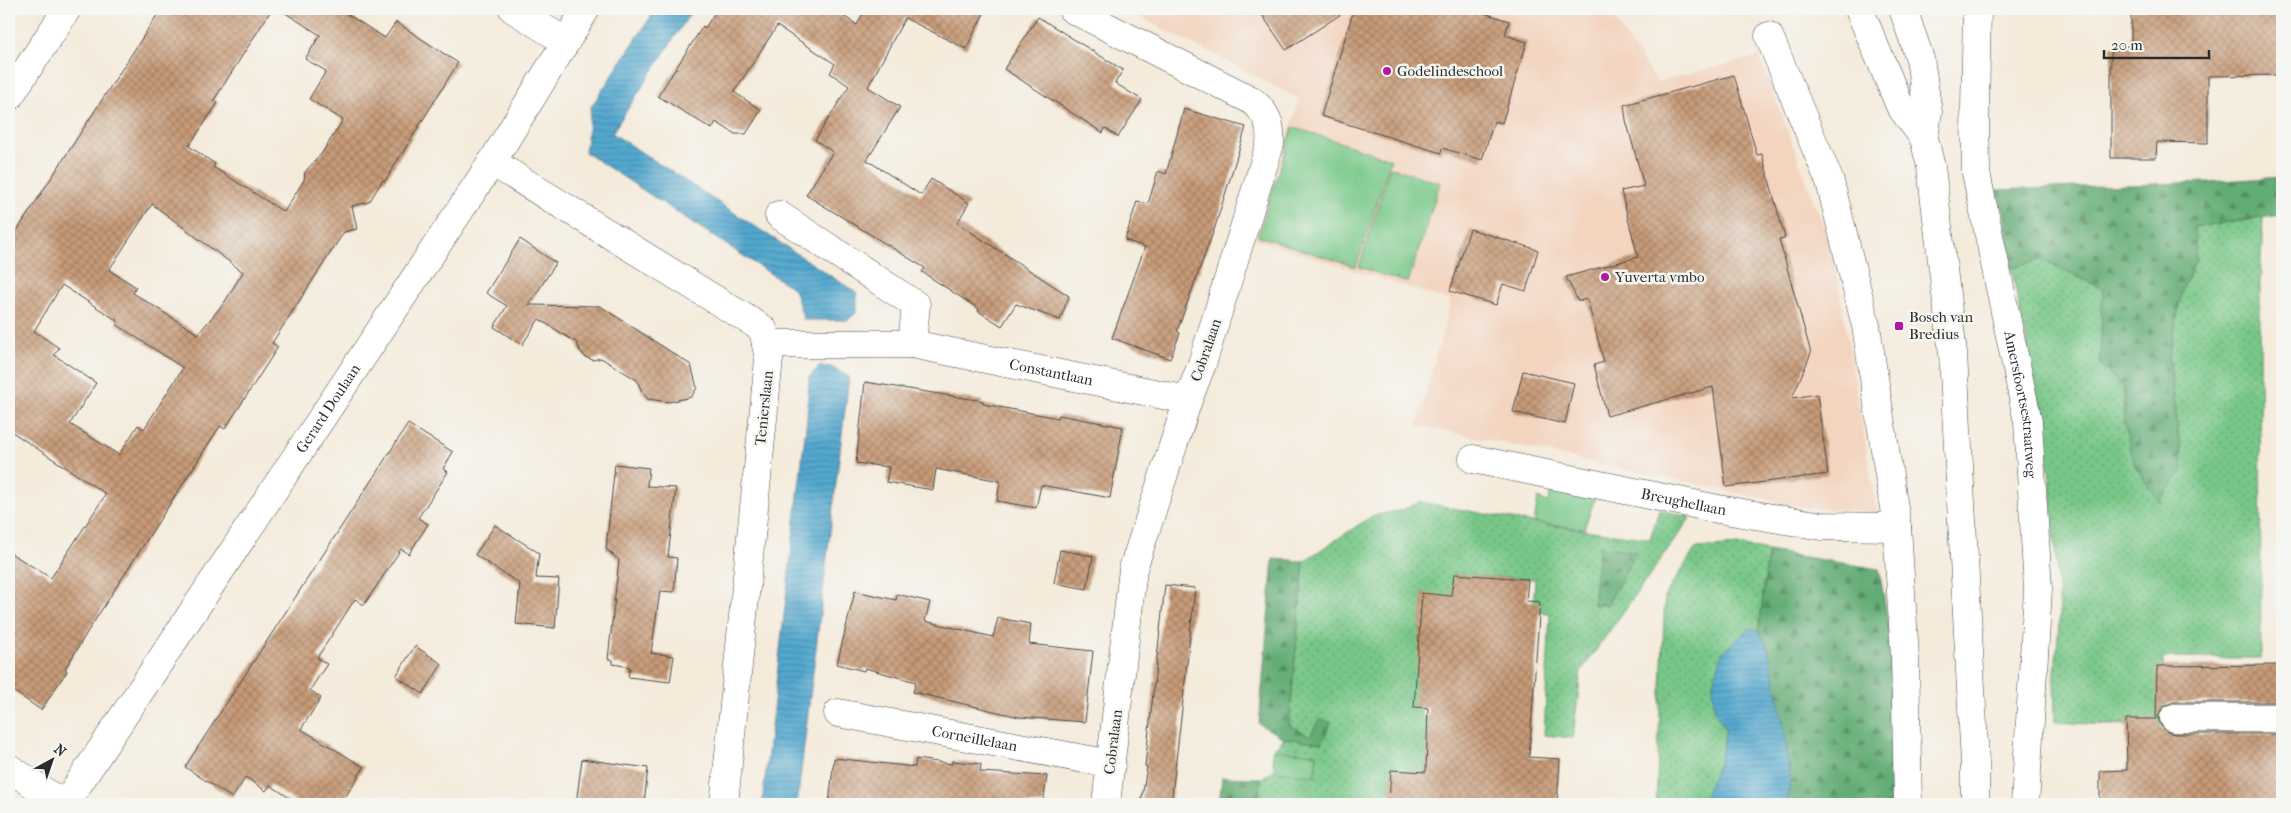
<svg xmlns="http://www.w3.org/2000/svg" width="2291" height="813" font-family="'IM FELL French Canon',serif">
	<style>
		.built { fill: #f3d4bf }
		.grass { fill: url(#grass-dots); stroke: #52795a }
		.forest { fill: url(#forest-firs); stroke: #466c50 }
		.garden { fill: #78c788; stroke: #52795a }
		.water { fill: url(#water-rules); stroke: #3f6a7d }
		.building { fill: url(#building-cross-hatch); fill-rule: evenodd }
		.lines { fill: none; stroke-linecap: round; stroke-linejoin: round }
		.minor-casing { stroke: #494845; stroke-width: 29 }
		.secondary-casing { stroke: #494845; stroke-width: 29 }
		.minor { stroke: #fff; stroke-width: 28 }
		.secondary { stroke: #fff; stroke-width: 28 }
		.poi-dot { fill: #b5179e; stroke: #f6f6f2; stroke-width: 2 }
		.labels { text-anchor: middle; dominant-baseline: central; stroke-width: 5; stroke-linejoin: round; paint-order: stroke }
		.poi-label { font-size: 15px; fill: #2b2b2b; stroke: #f6f6f2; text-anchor: start }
		.street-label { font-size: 15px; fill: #2b2b2b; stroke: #f6f6f2 }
	</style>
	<defs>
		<pattern id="grass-dots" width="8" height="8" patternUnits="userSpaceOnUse" patternTransform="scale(1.25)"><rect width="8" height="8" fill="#78c788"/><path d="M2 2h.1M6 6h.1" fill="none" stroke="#63a26f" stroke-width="1.8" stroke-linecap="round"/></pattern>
		<pattern id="forest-firs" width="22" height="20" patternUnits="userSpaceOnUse" patternTransform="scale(1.25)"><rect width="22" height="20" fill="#62ac74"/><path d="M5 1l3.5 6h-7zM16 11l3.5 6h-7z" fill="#518c5f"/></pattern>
		<pattern id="water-rules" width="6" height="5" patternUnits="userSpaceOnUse" patternTransform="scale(1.25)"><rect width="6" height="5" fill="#53a8cf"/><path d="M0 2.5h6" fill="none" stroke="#4589a8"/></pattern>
		<pattern id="building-cross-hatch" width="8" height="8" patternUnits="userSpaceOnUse" patternTransform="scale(1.25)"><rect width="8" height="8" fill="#c89b78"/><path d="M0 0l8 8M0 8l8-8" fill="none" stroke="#a37f63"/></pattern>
	</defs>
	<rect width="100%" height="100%" fill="#f6f6f2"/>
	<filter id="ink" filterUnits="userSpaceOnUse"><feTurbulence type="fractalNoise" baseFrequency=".02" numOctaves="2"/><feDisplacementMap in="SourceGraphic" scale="10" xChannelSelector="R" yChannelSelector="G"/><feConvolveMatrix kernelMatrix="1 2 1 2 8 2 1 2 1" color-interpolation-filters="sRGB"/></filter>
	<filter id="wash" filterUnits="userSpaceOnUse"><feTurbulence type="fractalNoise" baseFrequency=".0096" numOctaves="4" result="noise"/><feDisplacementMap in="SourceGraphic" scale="20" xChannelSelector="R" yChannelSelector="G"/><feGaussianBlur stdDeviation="1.12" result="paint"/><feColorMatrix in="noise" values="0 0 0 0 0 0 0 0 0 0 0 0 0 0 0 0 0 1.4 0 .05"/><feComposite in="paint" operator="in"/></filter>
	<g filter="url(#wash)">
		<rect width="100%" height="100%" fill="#f4ebdb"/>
		<!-- built -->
		<polygon class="built" points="1124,9 1607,9 1657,82 1760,56 1833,252 1877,512 1808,508 1417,425 1451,301 1254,239 1300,99"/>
		<!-- grass -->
		<g class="grass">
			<polygon points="2263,218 2260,283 2261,658 2163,658 2163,724 2107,725 2055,722 2054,683 2060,615 2050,478 2032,367 2011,268 2042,259 2103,289 2100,364 2124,389 2124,423 2183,470 2169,356 2182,290 2196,260 2194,227"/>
			<polygon points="1420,502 1534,523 1650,539 1659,510 1691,517 1581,671 1573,738 1544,735 1550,613 1533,612 1535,579 1459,575 1457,597 1426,596 1421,717 1437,718 1434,775 1392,773 1391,804 1258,804 1261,778 1274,771 1315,776 1317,754 1272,750 1284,738 1322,743 1289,725 1304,561 1372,516 1402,510"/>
			<polygon points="1738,545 1768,551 1759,631 1751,628 1714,709 1726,730 1720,760 1702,804 1656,804 1665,595 1696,548"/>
		</g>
		<!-- forest -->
		<g class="forest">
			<polygon points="2282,177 2282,215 2194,227 2196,260 2182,290 2169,356 2183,470 2159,502 2135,466 2124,423 2124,389 2100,364 2103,289 2042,259 2011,268 2004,212 1996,190 2208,182"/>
			<polygon points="1599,546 1637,552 1607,605 1593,605"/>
			<polygon points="1768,551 1879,569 1894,658 1896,804 1787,804 1790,772 1768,647 1759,631"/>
			<polygon points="1273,559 1304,561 1289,725 1310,736 1319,720 1331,722 1322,743 1284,738 1259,724"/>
			<polygon points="1222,777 1261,778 1258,804 1219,804"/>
		</g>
		<!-- garden -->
		<g class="garden">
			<polygon points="1293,127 1391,159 1356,267 1258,236"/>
			<polygon points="1390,167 1440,183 1408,283 1359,267"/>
			<polygon points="1553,484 1595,498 1584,529 1534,523 1538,498 1548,502"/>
			<polygon points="1272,750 1317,754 1315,776 1274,771"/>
		</g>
		<!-- water -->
		<g class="water">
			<polygon points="656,9 693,9 612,133 857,293 857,312 848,320 804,320 794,289 585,152 591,107"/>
			<polygon points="820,366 831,367 849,377 797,804 762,804 807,418 809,377"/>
			<path d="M1751,628L1759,631L1768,647C1774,682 1797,774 1787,804H1702L1720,760L1726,730L1714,709L1713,684L1723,651Z"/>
		</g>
		<g id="blocks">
			<!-- building -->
			<g class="building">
				<path d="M161,9H272L214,100L218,103L189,146L215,164L213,167L284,212L304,180L305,172L322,153L343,120L309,99L326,71L305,59L320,35L279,9H339L385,38L396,22L458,63L385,181L383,180L369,202L352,206L357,229L344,232L272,343L278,347L225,429L220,426L88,631L65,669L67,671L41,710L9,688V552L51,578L106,494L9,430V243ZM152,204L243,272L224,303L198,334L133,293L136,287L109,270ZM62,285L118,321L116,324L183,368L144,429L138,425L119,455L70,424L96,383L54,355L59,348L34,331Z"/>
				<polygon points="717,9 833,9 857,25 865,9 986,9 966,49 905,18 868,87 900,107 867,160 921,195 931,179 969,203 957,223 1069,296 1060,320 1016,304 1002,326 978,311 979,309 922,272 925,268 806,195 833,152 815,140 849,86 830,73 835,64 777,26 734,92 761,110 746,134 735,134 716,122 712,129 658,96 703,26 705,28"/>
				<polygon points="1258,9 1349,9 1286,50"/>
				<polygon points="1354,9 1485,9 1484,13 1509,21 1505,35 1527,42 1502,123 1494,121 1482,160 1442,148 1441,153 1321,116"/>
				<polygon points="2131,9 2282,9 2282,75 2208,76 2208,143 2157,142 2156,158 2111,158 2111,46 2131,46"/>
				<polygon points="1038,17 1123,70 1115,83 1142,100 1118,137 1105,128 1103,133 1004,69"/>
				<polygon points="1734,75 1757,155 1762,154 1785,238 1779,239 1811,353 1792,398 1817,394 1828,474 1726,487 1713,387 1607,416 1594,365 1604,362 1587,299 1578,301 1566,277 1638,257 1621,191 1644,186 1626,120 1624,105"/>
				<polygon points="1184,109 1246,127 1215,227 1177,331 1180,333 1170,359 1112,338 1145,247 1125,240 1137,201 1148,204 1158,171 1166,174"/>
				<polygon points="1470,229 1538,250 1526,291 1503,284 1496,305 1450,291"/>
				<polygon points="520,239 556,263 529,305 600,306 691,365 697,388 691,397 669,402 648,399 642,392 637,380 601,358 593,360 585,357 580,351 577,343 539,319 522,345 494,327 507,306 486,293"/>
				<polygon points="1523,371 1574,383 1565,424 1513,412"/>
				<polygon points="865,382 983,401 983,404 1058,418 1059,415 1123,427 1110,498 1041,485 1036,508 997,501 1000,481 936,469 933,490 886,482 889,467 856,463"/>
				<polygon points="408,424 453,452 443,469 448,472 418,518 428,524 409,554 401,549 364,605 355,599 317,658 327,664 310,690 321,698 301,729 364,767 341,804 299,804 270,785 266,791 246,777 232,798 185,767"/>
				<polygon points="615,464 649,468 647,486 676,488 668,557 677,558 674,592 660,591 651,653 674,656 670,682 628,677 630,667 613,664 613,660 608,659 619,560 606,549"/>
				<polygon points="495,525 539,553 536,578 559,579 555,628 516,624 520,584 475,555"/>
				<polygon points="1060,550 1093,556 1087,589 1054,583"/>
				<polygon points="1454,574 1528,579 1526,601 1540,602 1529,757 1560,759 1557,804 1389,804 1391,770 1426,772 1428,708 1414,707 1422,593 1451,596"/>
				<polygon points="1165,585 1195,588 1183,700 1171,804 1141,804 1147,767 1145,766"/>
				<polygon points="855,591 896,600 897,594 930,602 925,621 993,637 998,618 1031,624 1029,644 1093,651 1085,722 1019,717 913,692 916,682 865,668 864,671 837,664"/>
				<polygon points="415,646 442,664 423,694 396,676"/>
				<polygon points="2282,665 2282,702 2174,702 2166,705 2160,711 2158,718 2161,726 2167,732 2174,734 2282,734 2282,804 2100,804 2100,771 2127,770 2126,719 2156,719 2157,666"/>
				<polygon points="834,758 915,767 916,759 952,764 952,761 981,764 980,772 1047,776 1043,804 829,804"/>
				<polygon points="582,759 648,768 644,804 576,804"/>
			</g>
		</g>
	</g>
	<g filter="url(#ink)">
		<use href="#blocks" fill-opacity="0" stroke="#494845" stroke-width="1"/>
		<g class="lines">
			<!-- minor casing -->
			<g class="minor-casing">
				<g id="minor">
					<polyline points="513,9 566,42"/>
					<path d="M1072,9L1251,100C1266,112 1272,124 1270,144L1202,364L1188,400L1133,569L1106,804"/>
					<path id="s1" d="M1977,9L1975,109L1976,173L2028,422L2038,589L2025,804"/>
					<polyline points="1769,36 1830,182 1866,326 1897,527 1905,658 1908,804"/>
					<polyline points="9,97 67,9"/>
					<polyline points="492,162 763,329 769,359 724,804"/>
					<polyline points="779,215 916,305 912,344"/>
					<path id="s2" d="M766,344H912L1188,400"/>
					<path id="s3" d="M1473,459L1718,509L1822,526L1897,527"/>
					<path id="s4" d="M838,713L1111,764"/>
					<polyline points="2174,718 2282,718"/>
					<polyline points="9,768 63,804"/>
					<path id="s5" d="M65,804L492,162L586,9"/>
				</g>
			</g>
			<!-- secondary casing -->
			<g class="secondary-casing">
				<g id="secondary">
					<polyline points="1859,9 1900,106 1924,138"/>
					<polyline points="1903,9 1920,59 1928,112 1924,138 1931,167 1953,354 1975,763 1975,804"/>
				</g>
			</g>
			<!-- minor -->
			<use href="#minor" class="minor"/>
			<!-- secondary -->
			<use href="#secondary" class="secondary"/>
		</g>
	</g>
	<!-- markers -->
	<g class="poi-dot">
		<circle cx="1387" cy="71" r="5"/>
		<circle cx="1605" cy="277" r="5"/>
		<rect x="1894" y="321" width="10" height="10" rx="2.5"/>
	</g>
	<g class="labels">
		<!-- poi labels -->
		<g class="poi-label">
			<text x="1397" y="71">Godelindeschool</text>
			<text x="1615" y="277">Yuverta vmbo</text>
			<text x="1909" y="317">Bosch van<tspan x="1909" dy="17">Bredius</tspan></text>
		</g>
		<!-- street labels -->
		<g class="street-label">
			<text transform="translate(1206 350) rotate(-71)">Cobralaan</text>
			<text stroke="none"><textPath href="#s2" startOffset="288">Constantlaan</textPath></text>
			<text stroke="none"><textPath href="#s1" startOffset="400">Amersfoortsestraatweg</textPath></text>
			<text stroke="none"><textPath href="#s5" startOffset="475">Gerard Doulaan</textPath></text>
			<text transform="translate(764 408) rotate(-84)">Tenierslaan</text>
			<text stroke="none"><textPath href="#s3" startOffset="215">Breughellaan</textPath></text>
			<text stroke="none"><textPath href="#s4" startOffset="139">Corneillelaan</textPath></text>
			<text transform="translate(1113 742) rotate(-83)">Cobralaan</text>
		</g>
	</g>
	<!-- margin -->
	<rect width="2291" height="813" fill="none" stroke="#f6f6f2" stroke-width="30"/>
	<!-- north arrow -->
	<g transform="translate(52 760) rotate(40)" stroke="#f6f6f2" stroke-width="4" paint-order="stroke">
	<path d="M0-4L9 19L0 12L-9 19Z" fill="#2b2b2b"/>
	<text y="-8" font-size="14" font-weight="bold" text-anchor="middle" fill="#2b2b2b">N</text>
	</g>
	<!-- scale -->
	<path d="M2104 50v8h105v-8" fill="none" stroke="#2b2b2b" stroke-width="2.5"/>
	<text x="2111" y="50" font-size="15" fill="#2b2b2b" stroke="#f6f6f2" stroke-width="4" paint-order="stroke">20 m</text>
</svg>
